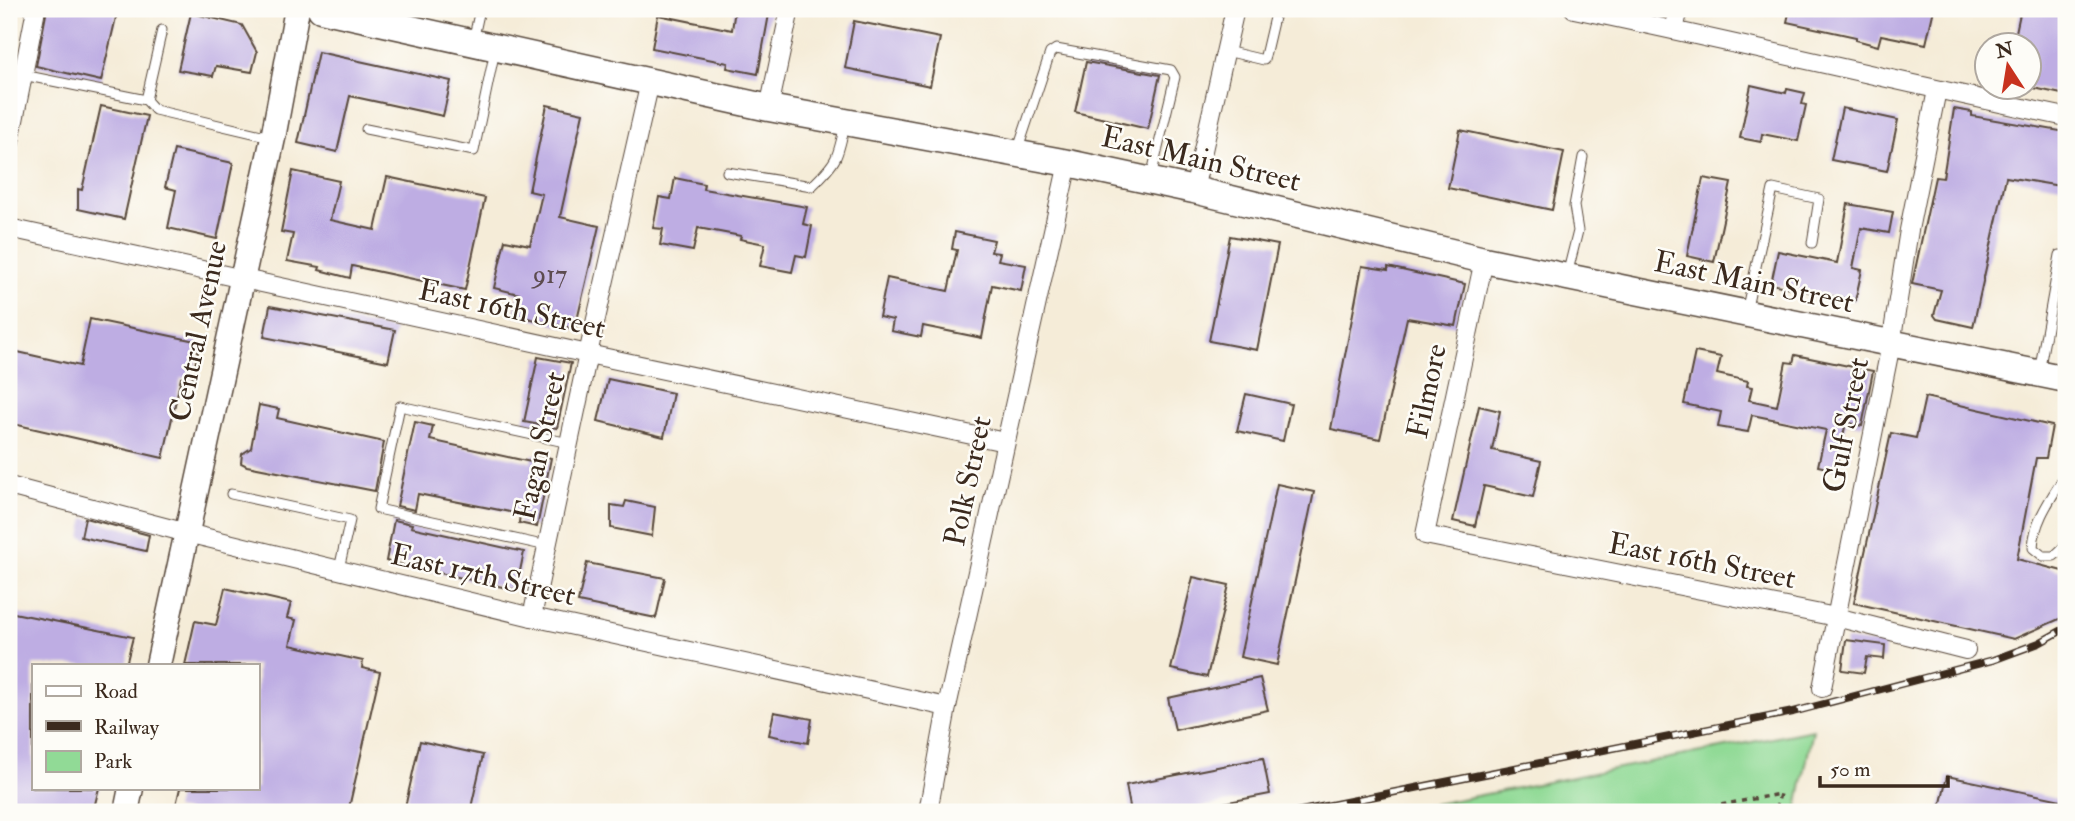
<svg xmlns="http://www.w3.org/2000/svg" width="2075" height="821" font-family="'IM FELL Double Pica',serif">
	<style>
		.green { fill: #91da96; stroke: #66825a; stroke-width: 2 }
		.building { fill: #beade3 }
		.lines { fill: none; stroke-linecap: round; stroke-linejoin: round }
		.service-casing { stroke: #57473a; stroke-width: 11 }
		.minor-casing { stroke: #57473a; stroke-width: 20 }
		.secondary-casing { stroke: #57473a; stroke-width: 27 }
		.primary-casing { stroke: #57473a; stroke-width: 29 }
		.path { stroke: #57473a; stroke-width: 3.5; stroke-dasharray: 5 5; stroke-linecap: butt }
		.service { stroke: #fff; stroke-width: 9 }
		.minor { stroke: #fff; stroke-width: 18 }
		.secondary { stroke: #fff; stroke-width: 24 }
		.primary { stroke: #fff; stroke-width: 26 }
		.rail-casing { stroke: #3b2a1e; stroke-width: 8 }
		.rail { stroke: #fdfcf7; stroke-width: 5; stroke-dasharray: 16; stroke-linecap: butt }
		.labels { text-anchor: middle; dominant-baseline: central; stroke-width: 5; stroke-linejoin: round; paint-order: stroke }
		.number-label { font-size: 26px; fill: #5c4b4f }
		.street-label { font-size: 30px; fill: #3b2a1e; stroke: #fdfcf7 }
	</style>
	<rect width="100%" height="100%" fill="#fdfcf7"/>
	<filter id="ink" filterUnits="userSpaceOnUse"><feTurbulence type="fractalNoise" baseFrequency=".0143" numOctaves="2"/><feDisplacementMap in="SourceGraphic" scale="14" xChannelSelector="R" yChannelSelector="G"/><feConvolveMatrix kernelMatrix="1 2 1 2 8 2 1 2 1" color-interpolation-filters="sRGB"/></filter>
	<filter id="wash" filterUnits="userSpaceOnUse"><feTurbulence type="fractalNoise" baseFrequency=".00686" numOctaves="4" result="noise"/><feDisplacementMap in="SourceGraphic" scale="28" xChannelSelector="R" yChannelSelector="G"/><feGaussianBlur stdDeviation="1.57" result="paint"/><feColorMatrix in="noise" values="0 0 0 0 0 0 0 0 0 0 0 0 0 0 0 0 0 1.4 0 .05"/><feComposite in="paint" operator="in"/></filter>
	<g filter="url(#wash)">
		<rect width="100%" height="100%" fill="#f5ecd8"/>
		<!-- green -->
		<polygon class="green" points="1813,730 1796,812 1394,812"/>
		<g id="blocks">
			<!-- building -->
			<g class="building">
				<polygon points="47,9 118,9 101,81 36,66"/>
				<polygon points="735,9 770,9 758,74 727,68 728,63 652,48 658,15 732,30"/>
				<polygon points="1790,9 1934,9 1926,44 1881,35 1878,46 1856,40 1856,37 1787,22"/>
				<polygon points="2021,9 2066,9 2066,95 2029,87 2029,46 2013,46"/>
				<polygon points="191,13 242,25 257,52 252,72 216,66 213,76 178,70"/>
				<polygon points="854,21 940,38 930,86 845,68"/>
				<polygon points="318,52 451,81 443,116 350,96 337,152 298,143"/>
				<polygon points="1086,62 1160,75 1148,129 1075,112"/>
				<polygon points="1751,85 1786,93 1787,89 1805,93 1802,104 1806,105 1798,141 1762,134 1761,142 1740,138"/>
				<polygon points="547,105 583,113 560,217 599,226 575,329 514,315 519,294 494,288 505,240 530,245 542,194 529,191"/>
				<polygon points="101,106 147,116 124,219 78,209 78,189 82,190"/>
				<polygon points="1842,108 1898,120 1887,171 1831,160"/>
				<polygon points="1954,109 1972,112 1972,116 2066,132 2066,187 2006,177 1973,327 1937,319 1934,315 1941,290 1912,284 1935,177 1943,178"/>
				<polygon points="1460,130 1564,152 1552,210 1448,188"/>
				<polygon points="174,150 233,163 217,239 168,228 176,190 165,187"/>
				<polygon points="293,171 339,181 330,220 375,230 387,177 485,198 465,290 352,266 350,278 319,270 320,267 287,261 293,234 281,232"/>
				<polygon points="675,178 704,184 703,189 807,207 803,224 812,226 806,257 796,255 792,272 760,266 765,244 740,239 741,236 698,228 693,251 660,245 663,229 653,228 659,197 671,199"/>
				<polygon points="1703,178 1731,183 1714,262 1687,256"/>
				<polygon points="1848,204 1893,212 1889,233 1861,228 1853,268 1862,270 1855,301 1771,284 1778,251 1837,263"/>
				<polygon points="955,232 994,240 991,252 1000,253 998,260 1026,265 1021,291 992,285 982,338 923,326 921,337 891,331 893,320 879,317 887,278 948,291 957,250 952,249"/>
				<polygon points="1230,236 1278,245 1257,350 1209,341"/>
				<polygon points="1362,266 1388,270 1388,267 1465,284 1456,326 1407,318 1380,439 1331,429"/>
				<polygon points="270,306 395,330 388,362 264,337"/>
				<polygon points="90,319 200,342 192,380 181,378 163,458 9,423 9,350 80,366"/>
				<polygon points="1695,352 1721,357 1717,374 1748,381 1747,386 1752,387 1749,400 1777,406 1786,362 1793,363 1795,355 1873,371 1862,426 1846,422 1836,470 1818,466 1826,430 1752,415 1748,432 1718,427 1721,412 1684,404"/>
				<polygon points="538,357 571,363 557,428 524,422"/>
				<polygon points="608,379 673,393 664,437 598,421"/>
				<polygon points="1246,394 1291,404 1283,441 1237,431"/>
				<polygon points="1925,397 2052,426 2046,458 2036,458 2017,559 2066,572 2066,616 2014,639 1854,603 1891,433 1916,438"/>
				<polygon points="259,405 279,409 277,418 384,442 375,491 247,466 241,463 242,454 251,448"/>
				<polygon points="1479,406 1500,411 1492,450 1541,461 1533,497 1484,486 1475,526 1453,521"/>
				<polygon points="415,422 433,426 430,440 531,462 533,454 551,458 537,527 519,523 520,514 418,494 415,510 397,506"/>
				<polygon points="1277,484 1314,492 1277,665 1240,657"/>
				<polygon points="626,501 655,507 652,536 611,528 611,505 624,507"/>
				<polygon points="85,518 149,535 146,551 81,537"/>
				<polygon points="394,520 412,524 411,527 524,552 516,590 386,561"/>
				<polygon points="587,563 665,578 656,618 578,602"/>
				<polygon points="1193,577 1229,585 1207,677 1171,669"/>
				<polygon points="225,588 291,603 287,618 296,620 290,645 363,661 362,668 380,672 348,812 191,812 175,809 180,788 257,788 257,665 185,665 195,621 216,625"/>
				<polygon points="9,612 133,637 126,665 33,665 33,788 99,788 93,812 9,812"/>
				<polygon points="1846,640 1885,645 1884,659 1867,657 1864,673 1842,670"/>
				<polygon points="1260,678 1268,710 1175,730 1168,698"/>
				<polygon points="774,712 812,719 808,743 769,735"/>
				<polygon points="420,741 483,755 470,812 404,812"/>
				<polygon points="1263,758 1270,794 1177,812 1131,812 1126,785"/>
				<polygon points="1947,776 2066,801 2066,812 1939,812"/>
			</g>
		</g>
	</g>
	<g filter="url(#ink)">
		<use href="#blocks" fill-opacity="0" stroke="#57473a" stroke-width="2"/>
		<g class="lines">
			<!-- service casing -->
			<g class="service-casing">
				<g id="service">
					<polyline points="473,41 480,9"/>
					<polyline points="1226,51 1264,60 1276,9"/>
					<polyline points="23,75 146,100 155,110 270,137"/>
					<polyline points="146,100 162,30"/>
					<polyline points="366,129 474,151 495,50"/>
					<polyline points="1017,152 1050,53 1056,49 1171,70 1175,77 1151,177"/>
					<path d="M727,172L812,186C837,162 838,158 845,124"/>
					<polyline points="1567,275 1578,231 1574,206 1583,157"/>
					<polyline points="1746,312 1773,189 1819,199 1812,243"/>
					<polyline points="2039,372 2060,255"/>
					<path d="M2066,474C2052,497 2034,520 2033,548L2043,556H2054L2066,545"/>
					<polyline points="231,494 350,520 339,569"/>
					<polyline points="547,546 378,509 400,406 569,443"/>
				</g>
			</g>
			<!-- minor casing -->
			<g class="minor-casing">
				<g id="minor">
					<path d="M1574,9C1739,43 1902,83 2066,117"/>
					<polyline points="1674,30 1679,9"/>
					<polyline points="769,108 790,9"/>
					<polyline points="9,146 36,9"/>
					<polyline points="1194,190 1235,9"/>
					<polyline points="9,228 588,354 1005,442"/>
					<polyline points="1484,260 1425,535 1836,617 1966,650"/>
					<polyline points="9,486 187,533 532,617 947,707"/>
					<polyline points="532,617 588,354 650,82"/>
					<polyline points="1822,688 1891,344 1909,230 1937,90"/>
					<polyline points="928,812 947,707 1068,163"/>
				</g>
			</g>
			<!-- secondary casing -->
			<g class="secondary-casing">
				<g id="secondary">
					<polyline points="158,665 273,138 297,9"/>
					<polyline points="126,812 131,788"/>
				</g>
			</g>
			<!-- primary casing -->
			<g class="primary-casing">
				<polyline id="primary" points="321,9 769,108 1068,163 1194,190 1484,260 2066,379"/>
			</g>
			<!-- path -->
			<polyline class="path" points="1682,812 1780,794 1775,812"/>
			<!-- service -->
			<use href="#service" class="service"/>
			<!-- minor -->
			<use href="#minor" class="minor"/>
			<!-- secondary -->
			<use href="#secondary" class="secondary"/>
			<!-- primary -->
			<use href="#primary" class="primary"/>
			<!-- rail casing -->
			<g class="rail-casing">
				<polyline id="rail" points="1296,812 1793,712 1993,660 2039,643 2066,628"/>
			</g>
			<!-- rail -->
			<use href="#rail" class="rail"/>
		</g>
	</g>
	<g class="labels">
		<!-- number labels -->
		<g class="number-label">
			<text x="550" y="275">917</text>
		</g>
		<!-- street labels -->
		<g class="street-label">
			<text transform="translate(1201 159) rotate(13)">East Main Street</text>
			<text transform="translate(1754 282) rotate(12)">East Main Street</text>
			<text transform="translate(512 309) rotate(12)">East 16th Street</text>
			<text transform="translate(198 331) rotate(-78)">Central Avenue</text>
			<text transform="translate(1427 391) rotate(-78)">Filmore</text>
			<text transform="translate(1846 425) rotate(-79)">Gulf Street</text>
			<text transform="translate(540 446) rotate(-78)">Fagan Street</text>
			<text transform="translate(968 481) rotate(-78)">Polk Street</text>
			<text transform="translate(1702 561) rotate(11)">East 16th Street</text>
			<text transform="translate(483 575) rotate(13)">East 17th Street</text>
		</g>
	</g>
	<!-- margin -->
	<rect width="2075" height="821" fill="none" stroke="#fdfcf7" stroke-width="35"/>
	<!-- legend -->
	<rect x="32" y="664" width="228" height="126" fill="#fdfcf7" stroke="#afa8a0" stroke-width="2"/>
	<rect x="46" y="686" width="35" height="10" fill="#ffffff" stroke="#afa8a0" stroke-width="2"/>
	<text x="94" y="698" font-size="21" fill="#3b2a1e">Road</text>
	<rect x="46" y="721" width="35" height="10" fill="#3b2a1e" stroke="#afa8a0" stroke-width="2"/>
	<text x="94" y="734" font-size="21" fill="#3b2a1e">Railway</text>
	<rect x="46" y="751" width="35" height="21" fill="#91da96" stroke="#afa8a0" stroke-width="2"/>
	<text x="94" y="768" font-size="21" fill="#3b2a1e">Park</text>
	<!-- north arrow -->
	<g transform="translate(2008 66) rotate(348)"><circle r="33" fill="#fdfcf7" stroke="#afa8a0" stroke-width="2"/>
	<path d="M0-5L12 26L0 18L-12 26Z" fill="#c8321e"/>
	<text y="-10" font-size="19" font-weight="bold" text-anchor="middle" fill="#3b2a1e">N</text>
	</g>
	<!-- scale -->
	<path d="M1820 776v10h128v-10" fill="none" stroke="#3b2a1e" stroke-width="3.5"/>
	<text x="1830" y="776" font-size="21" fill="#3b2a1e" stroke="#fdfcf7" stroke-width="5" paint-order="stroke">50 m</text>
</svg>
